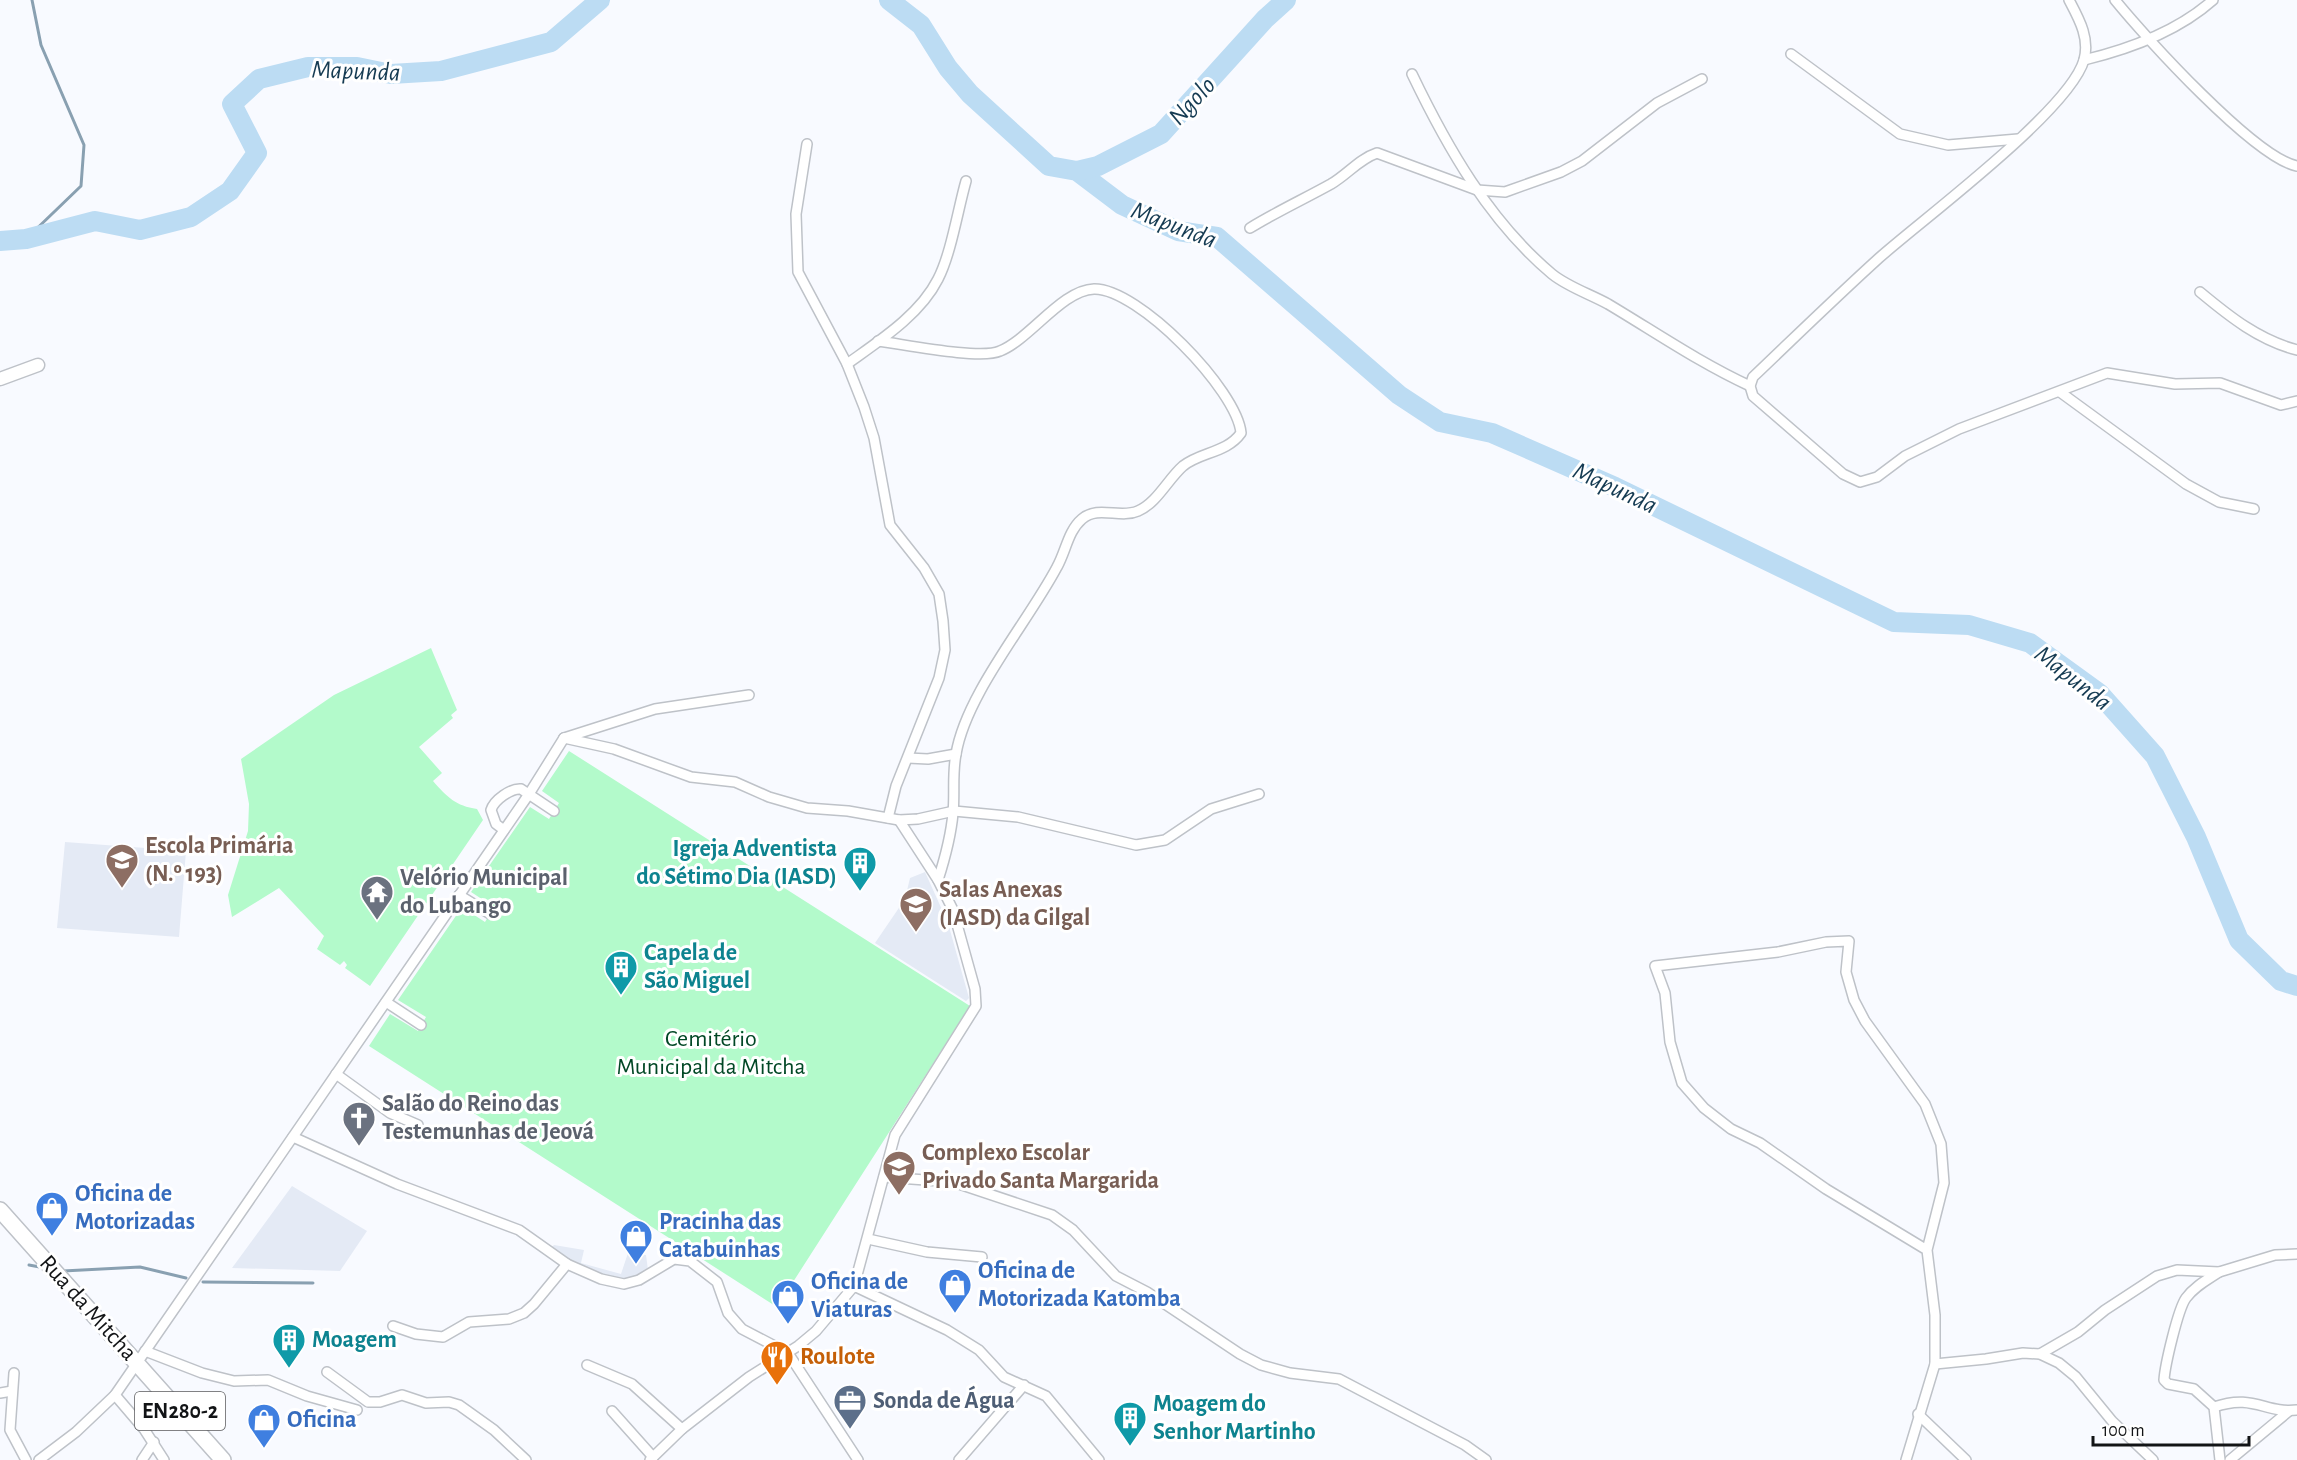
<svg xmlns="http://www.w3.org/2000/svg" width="2297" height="1460" font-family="'Alegreya Sans',sans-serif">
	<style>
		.built { fill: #e4eaf5 }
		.green { fill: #b3facb }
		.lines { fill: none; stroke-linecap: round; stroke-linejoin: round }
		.stream { stroke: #89a0b1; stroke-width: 3 }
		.river { stroke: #bcdcf3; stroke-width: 20 }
		.minor-casing { stroke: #bec2c8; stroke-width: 12 }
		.tertiary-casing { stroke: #bec2c8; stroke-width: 15 }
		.primary-casing { stroke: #bec2c8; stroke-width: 18 }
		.minor { stroke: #fff; stroke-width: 9 }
		.tertiary { stroke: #fff; stroke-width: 12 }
		.primary { stroke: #fff; stroke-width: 15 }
		.labels { text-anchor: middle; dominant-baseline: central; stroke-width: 6; stroke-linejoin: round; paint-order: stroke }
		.shield { fill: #fff; stroke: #595a5c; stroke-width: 1.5 }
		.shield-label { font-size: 22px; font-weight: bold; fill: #121416 }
		.education-label { font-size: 24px; font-weight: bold; fill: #785e54; stroke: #fff; text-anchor: start }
		.culture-label { font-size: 24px; font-weight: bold; fill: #0d838f; stroke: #fff; text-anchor: start }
		.worship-label { font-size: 24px; font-weight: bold; fill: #5b616d; stroke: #fff; text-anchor: start }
		.park-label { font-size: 24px; fill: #004725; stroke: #fff }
		.shop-label { font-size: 24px; font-weight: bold; fill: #366cbe; stroke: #fff; text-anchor: start }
		.street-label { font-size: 24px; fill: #121416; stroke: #fff }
		.food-label { font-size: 24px; font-weight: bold; fill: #c56008; stroke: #fff; text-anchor: start }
		.service-label { font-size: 24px; font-weight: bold; fill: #4e5e75; stroke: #fff; text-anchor: start }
		.water-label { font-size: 26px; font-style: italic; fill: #153b52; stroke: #fff }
	</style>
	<rect width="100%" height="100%" fill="#f8faff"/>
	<!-- built -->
	<g class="built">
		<polygon points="65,842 186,851 179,937 57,928"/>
		<polygon points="925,872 948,923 969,998 966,1001 875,943 905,899 910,878"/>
		<polygon points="292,1186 367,1231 340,1271 232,1268"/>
		<polygon points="554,1245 584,1250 581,1263 621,1274 628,1253 646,1255 648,1270 638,1278 623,1281 574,1266 550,1249"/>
	</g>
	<!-- green -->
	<g class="green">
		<path d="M431,648L457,710L451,715L453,718L419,747L442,773L433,781C447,797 456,806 477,809L483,820L370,986L345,968L347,965L344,961L340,965L317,949L324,936L279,888L232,917L228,895L248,831L249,804L241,759L334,695Z"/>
		<polygon points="569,751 970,1006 777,1307 369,1046 390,1014 418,1031 426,1017 398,1000 462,907 485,922 494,907 471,892 530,807 549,819 559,803 542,791"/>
	</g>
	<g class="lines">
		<!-- stream -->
		<g class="stream">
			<polyline points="26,239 81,186 84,145 41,45 32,0"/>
			<polyline points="29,1265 45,1268"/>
			<polyline points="63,1271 140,1267 186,1278"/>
			<polyline points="203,1282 313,1283"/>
		</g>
		<!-- river -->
		<g class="river">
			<polyline points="889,0 921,25 948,68 970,94 1049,166 1077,171 1122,205 1178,231 1217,237 1399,395 1440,422 1492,433 1615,487 1894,622 1969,625 2030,643 2099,693 2155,756 2196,837 2239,940 2281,981 2297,986"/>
			<polyline points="1077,171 1098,166 1161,134 1265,19 1286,0"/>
			<polyline points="0,241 26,239 95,221 140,230 191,217 230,191 257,153 232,104 259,79 308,67 357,67 391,74 441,71 551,42 600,0"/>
		</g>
		<!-- minor casing -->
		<g class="minor-casing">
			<g id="minor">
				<path d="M2069,0C2079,19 2090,38 2084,60C2069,111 1924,218 1879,258C1836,297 1795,337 1753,377L1750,386L1753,396L1843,474L1860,482L1877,477L1905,456L1959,429L2107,373L2175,384L2220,383L2281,405L2297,401"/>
				<path d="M2115,0C2145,37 2255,158 2297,166"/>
				<polyline points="1791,54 1900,134 1948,145 2018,139"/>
				<path d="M2084,60C2130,49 2177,32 2213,0"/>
				<path d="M1412,74C1447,147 1489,221 1552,274C1568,287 1590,294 1608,304C1655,332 1700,363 1750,386"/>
				<polyline points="807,144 796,214 798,272 847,364 864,407 874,438 890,525 924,568 939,594 943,621 945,650 939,678 896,786 888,818"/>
				<path d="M1250,228C1276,212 1304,199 1331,184C1348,174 1359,159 1377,153L1477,190L1505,192L1561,172L1582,161L1657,103L1702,79"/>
				<path d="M2200,292C2230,317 2259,340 2297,350"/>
				<path d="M878,341C903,344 980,360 1000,351C1030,339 1062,290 1094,289C1138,288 1237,390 1241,433C1227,453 1200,452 1183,466C1168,479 1157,503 1138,511C1120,519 1098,505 1082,519C1068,531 1066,551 1057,567C1028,622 966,694 956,754C952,774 955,794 953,813C951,836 945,858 938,880"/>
				<path d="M847,364C879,341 920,315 938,279C951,254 958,209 966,181"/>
				<polyline points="2060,392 2186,484 2219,502 2254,509"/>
				<polyline points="564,738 614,749 691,777 735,782 769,797 807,808 848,811 899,820 918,819 954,811 1018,817 1136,845 1165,840 1211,809 1259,794"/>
				<polyline points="564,738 655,709 749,695"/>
				<polyline points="908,758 928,759 956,754"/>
				<path d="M504,830L496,824L491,810C494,800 511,788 521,789L554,811"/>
				<polyline points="459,895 490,914"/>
				<polyline points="386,1002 421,1025"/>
				<polyline points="336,1074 390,1113 418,1125"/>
				<polyline points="293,1137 397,1184 519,1230 567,1264 601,1279 624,1284 639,1280 674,1259 690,1261 717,1282 728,1313 742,1329 788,1353 858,1460"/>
				<polyline points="884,1177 953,1182 1052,1215 1073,1230 1116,1276 1147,1292 1240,1354 1261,1365 1290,1373 1339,1379 1465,1445 1486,1460"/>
				<polyline points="868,1239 927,1252 982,1257"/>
				<path d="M2219,1272C2207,1280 2195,1286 2186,1298C2178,1309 2165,1365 2164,1380L2168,1384L2194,1389L2214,1407L2220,1460"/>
				<polyline points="854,1286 947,1330 979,1350 1004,1377 1046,1396 1099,1460"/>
				<polyline points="393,1326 416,1334 443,1337 469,1322 509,1319 524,1313 534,1304 567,1264"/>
				<polyline points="145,1351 202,1373 234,1381 268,1380 307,1396 357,1410"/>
				<polyline points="2040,1354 2078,1332 2105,1310 2157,1276 2177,1270 2219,1272 2275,1255 2297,1254"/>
				<polyline points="1935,1364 1986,1359 2023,1353 2040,1354 2059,1363 2076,1377 2112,1421 2153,1460"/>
				<polyline points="587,1365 632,1384 682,1429"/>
				<polyline points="327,1372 368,1402 380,1402 402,1395 426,1403 449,1402 459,1405 494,1430 526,1460"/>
				<polyline points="14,1373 10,1430 26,1460"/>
				<polyline points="0,1393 12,1391"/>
				<polyline points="115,1395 144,1429 164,1460"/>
				<path d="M2214,1407C2254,1393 2265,1414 2297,1410"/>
				<polyline points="612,1411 653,1457"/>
				<polyline points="1918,1414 1966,1460"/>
				<polyline points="39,1460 76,1432 115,1395 529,794 564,738"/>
				<polyline points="142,1460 154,1442"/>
				<polyline points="650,1460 682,1429 749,1377 798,1346 816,1331 854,1286 895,1135 976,1006 975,989 953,910 938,880 899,820"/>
				<polyline points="959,1460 1024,1385"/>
				<polyline points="1906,1460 1935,1364 1935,1315 1927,1250 1944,1183 1941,1144 1925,1104 1865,1021 1854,1000 1846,972 1849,941 1826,942 1778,952 1655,966 1665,993 1670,1042 1682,1083 1704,1108 1731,1129 1760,1143 1826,1189 1927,1250"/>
				<polyline points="2230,1460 2289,1411"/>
			</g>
		</g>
		<!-- tertiary casing -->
		<g class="tertiary-casing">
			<polyline id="tertiary" points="0,379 38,365"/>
		</g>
		<!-- primary casing -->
		<g class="primary-casing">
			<polyline id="primary" points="0,1210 223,1460"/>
		</g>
		<!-- minor -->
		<use href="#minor" class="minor"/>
		<!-- tertiary -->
		<use href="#tertiary" class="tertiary"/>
		<!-- primary -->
		<use href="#primary" class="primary"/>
	</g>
	<!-- icons -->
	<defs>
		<g id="school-pin" transform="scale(1.725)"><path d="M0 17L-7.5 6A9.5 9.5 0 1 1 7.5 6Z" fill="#8d6e63" stroke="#fff"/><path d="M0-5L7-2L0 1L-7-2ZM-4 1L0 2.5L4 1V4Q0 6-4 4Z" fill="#fff"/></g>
		<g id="building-pin" transform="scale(1.725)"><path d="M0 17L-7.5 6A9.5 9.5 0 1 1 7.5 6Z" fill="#0f9aa8" stroke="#fff"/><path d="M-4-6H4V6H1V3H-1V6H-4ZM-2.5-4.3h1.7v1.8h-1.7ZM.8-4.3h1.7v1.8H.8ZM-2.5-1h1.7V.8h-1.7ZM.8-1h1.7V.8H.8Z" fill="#fff"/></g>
		<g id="temple-pin" transform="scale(1.725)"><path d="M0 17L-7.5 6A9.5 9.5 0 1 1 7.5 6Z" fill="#6b7280" stroke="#fff"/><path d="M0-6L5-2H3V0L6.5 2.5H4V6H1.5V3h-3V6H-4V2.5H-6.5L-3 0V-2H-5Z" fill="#fff"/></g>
		<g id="church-pin" transform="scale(1.725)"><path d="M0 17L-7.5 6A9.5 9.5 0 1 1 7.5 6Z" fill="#6b7280" stroke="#fff"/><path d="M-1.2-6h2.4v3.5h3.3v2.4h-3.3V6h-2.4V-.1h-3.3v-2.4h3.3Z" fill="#fff"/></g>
		<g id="shop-pin" transform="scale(1.725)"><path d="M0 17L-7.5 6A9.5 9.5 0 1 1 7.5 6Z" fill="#3f7fe0" stroke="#fff"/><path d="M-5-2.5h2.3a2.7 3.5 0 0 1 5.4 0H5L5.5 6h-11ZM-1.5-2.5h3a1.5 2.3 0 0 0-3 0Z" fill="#fff"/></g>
		<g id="restaurant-pin" transform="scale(1.725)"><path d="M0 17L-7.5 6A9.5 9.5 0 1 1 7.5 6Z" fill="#e8710a" stroke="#fff"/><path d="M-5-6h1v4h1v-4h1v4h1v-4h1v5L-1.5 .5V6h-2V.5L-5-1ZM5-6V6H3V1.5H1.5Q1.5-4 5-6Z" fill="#fff"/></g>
		<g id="office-pin" transform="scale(1.725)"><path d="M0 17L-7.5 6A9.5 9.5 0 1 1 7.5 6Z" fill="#5c6f8a" stroke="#fff"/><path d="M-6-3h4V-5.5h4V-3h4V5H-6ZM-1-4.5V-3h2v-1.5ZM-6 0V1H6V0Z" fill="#fff"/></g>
	</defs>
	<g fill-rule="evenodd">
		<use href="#school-pin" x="122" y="860"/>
		<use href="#building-pin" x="860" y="863"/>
		<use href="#temple-pin" x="377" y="892"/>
		<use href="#school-pin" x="916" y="904"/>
		<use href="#building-pin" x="621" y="967"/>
		<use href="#church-pin" x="359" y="1118"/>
		<use href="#school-pin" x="899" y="1167"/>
		<use href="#shop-pin" x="52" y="1208"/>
		<use href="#shop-pin" x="636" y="1236"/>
		<use href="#shop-pin" x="955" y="1285"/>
		<use href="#shop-pin" x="788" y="1296"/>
		<use href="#building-pin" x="289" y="1340"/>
		<use href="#restaurant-pin" x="777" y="1357"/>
		<use href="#office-pin" x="850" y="1401"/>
		<use href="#building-pin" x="1130" y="1418"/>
		<use href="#shop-pin" x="264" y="1420"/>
	</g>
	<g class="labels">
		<!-- shield labels -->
		<rect class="shield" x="135" y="1392" width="90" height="38" rx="4.5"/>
		<g class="shield-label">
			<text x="180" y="1411">EN280-2</text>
		</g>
		<!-- education labels -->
		<g class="education-label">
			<text x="145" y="846">Escola Primária<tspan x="145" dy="28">(N.º 193)</tspan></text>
			<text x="939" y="890">Salas Anexas<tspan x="939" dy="28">(IASD) da Gilgal</tspan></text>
			<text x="922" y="1153">Complexo Escolar<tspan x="922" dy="28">Privado Santa Margarida</tspan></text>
		</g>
		<!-- culture labels -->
		<g class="culture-label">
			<text x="837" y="849" text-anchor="end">Igreja Adventista<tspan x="837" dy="28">do Sétimo Dia (IASD)</tspan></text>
			<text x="644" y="953">Capela de<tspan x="644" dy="28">São Miguel</tspan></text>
			<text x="312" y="1340">Moagem</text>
			<text x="1153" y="1404">Moagem do<tspan x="1153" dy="28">Senhor Martinho</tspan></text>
		</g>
		<!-- worship labels -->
		<g class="worship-label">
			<text x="400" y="878">Velório Municipal<tspan x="400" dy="28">do Lubango</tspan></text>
			<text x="382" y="1104">Salão do Reino das<tspan x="382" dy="28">Testemunhas de Jeová</tspan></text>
		</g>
		<!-- park labels -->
		<g class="park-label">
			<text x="711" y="1039">Cemitério<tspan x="711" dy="28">Municipal da Mitcha</tspan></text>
		</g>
		<!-- shop labels -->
		<g class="shop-label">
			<text x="75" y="1194">Oficina de<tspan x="75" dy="28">Motorizadas</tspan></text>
			<text x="659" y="1222">Pracinha das<tspan x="659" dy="28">Catabuinhas</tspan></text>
			<text x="978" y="1271">Oficina de<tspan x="978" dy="28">Motorizada Katomba</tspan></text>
			<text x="811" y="1282">Oficina de<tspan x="811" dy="28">Viaturas</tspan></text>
			<text x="287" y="1420">Oficina</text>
		</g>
		<!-- street labels -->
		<g class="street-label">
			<text transform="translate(88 1308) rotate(48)">Rua da Mitcha</text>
		</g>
		<!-- food labels -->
		<g class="food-label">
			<text x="800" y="1357">Roulote</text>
		</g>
		<!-- service labels -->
		<g class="service-label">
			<text x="873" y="1401">Sonda de Água</text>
		</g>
		<!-- water labels -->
		<g class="water-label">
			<text transform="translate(356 71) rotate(2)">Mapunda</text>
			<text transform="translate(1192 101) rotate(-47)">Ngolo</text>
			<text transform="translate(1174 225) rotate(21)">Mapunda</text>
			<text transform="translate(1615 488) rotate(25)">Mapunda</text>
			<text transform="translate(2073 678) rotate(38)">Mapunda</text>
		</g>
	</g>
	<!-- scale -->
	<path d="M2093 1436v9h156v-9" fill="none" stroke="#121416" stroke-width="3"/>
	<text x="2102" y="1436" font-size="18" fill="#121416" stroke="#ffffff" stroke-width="4.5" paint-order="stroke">100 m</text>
</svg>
